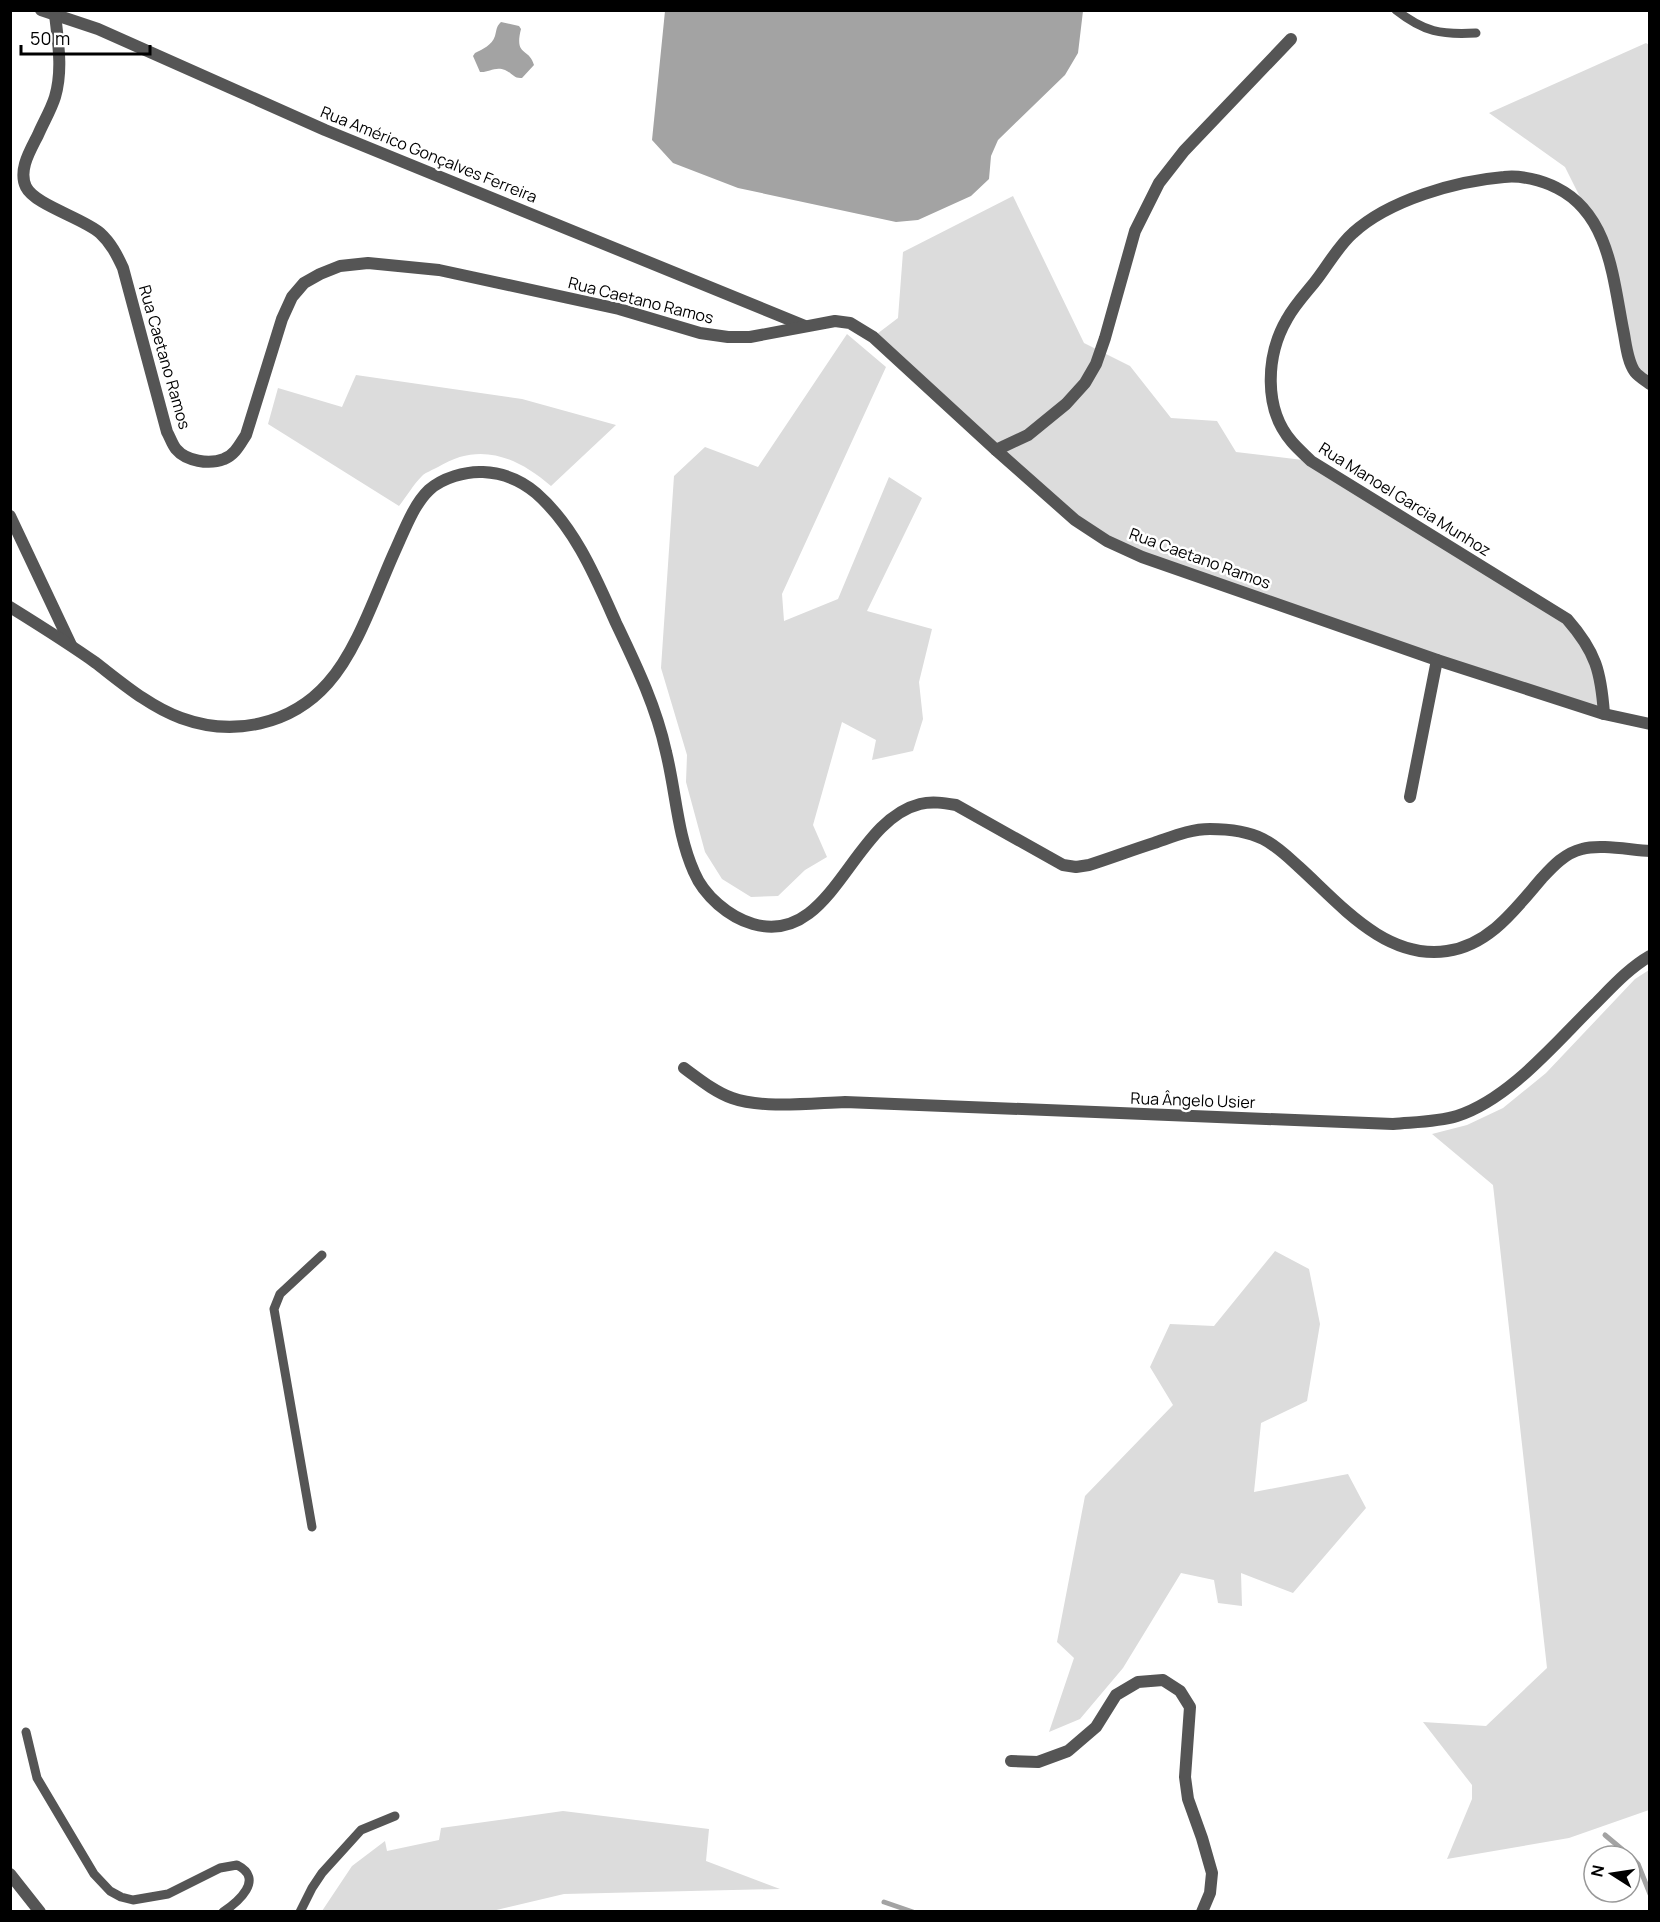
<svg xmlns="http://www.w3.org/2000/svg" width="1660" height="1922" font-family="Manrope,sans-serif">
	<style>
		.green { fill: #dcdcdc }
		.water { fill: #a3a3a3 }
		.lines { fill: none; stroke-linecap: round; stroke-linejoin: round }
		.stream { stroke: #a3a3a3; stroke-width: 5 }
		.service { stroke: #555; stroke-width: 9 }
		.minor { stroke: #555; stroke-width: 12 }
		.tertiary { stroke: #555; stroke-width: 12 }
		.labels { text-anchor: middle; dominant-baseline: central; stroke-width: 5; stroke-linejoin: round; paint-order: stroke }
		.street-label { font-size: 16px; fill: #000; stroke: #fff }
	</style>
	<rect width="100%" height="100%" fill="#fff"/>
	<!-- green -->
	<g class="green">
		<polygon points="1646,43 1649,45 1649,384 1636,373 1608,253 1565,167 1489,113"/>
		<polygon points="1013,196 1084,343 1130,366 1171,418 1217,421 1236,452 1311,461 1567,619 1583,637 1604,714 1107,541 873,337 898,318 903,252"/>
		<polygon points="847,334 886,367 782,594 784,621 838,599 889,477 922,498 867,611 932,629 919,682 923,719 913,751 872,760 876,740 842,722 813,825 827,857 805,870 778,896 751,897 722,879 705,852 686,782 687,755 661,668 674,476 705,447 758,467"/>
		<path d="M356,375L522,399L616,425L551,486C517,457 480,441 438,467C433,470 426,472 422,476C413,485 407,496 399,506L268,424L278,388L342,407Z"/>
		<polygon points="1649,970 1649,1810 1569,1838 1447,1859 1472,1799 1472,1785 1423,1722 1486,1726 1547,1668 1493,1185 1432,1134 1467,1125 1503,1108 1546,1073 1635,979"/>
		<polygon points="1275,1251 1309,1269 1320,1324 1307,1401 1261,1423 1254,1492 1348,1474 1366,1508 1293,1593 1241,1573 1242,1606 1218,1603 1214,1580 1181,1573 1123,1668 1080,1719 1049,1732 1074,1658 1057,1642 1085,1496 1173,1405 1150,1367 1170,1324 1214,1326"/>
		<polygon points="563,1811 709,1829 706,1861 780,1889 564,1894 488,1912 322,1911 352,1866 385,1841 387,1851 439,1840 441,1828"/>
	</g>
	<!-- water -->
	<g class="water">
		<polygon points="665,11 666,10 1083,11 1078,53 1065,75 998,140 991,156 989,179 971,196 918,220 896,222 738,188 673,163 652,140"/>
		<path d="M501,22L519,26L521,29C514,57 529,47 534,65L522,78C514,79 512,73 505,70C495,66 488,73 480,72L473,56L475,53C483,49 492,45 495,36C497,29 496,27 501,22Z"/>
	</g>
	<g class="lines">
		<!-- stream -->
		<g class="stream">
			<polyline points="1605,1835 1630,1856"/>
			<polyline points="1630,1856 1638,1864 1650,1894"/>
			<polyline points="884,1902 913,1912"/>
		</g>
		<!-- service -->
		<g class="service">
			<path d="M1396,10C1424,32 1441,35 1476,33"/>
			<polyline points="312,1527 274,1309 280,1294 322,1255"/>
			<path d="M26,1732L37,1778L94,1874L110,1891L121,1897L133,1900L168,1894L220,1868L237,1865C265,1879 238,1902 223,1912"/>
			<polyline points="300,1912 312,1888 322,1873 361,1830 395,1816"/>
		</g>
		<!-- minor -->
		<g class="minor">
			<polyline points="41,10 98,29 325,130 805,326"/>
			<path d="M55,14C58,42 63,70 55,97C51,110 43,123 38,135C30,151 18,170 26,187C35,205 83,218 100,233C111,243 117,255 123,268L167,432C170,437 172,444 176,449C186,461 209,465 224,459C235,455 240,444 246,435L282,319L292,297L304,283L320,274L340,266L368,263L439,270L619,309L700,333L728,337H750L835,321L850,323L873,337L996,450L1075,520L1107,541L1142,557L1437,660L1604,714L1650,724"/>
			<polyline points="996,450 1028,435 1066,404 1085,383 1096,364 1105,338 1135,231 1159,183 1184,151 1291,39"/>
			<polyline points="10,516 71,645"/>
			<path d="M10,607C39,625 68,643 96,663C122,683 150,707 181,718C233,737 291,725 328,683C357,651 376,593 394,553C403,534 413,505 429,490C442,478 466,471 483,472C503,473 522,481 536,493C575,527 596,578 616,623C636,665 656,706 666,752C676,792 677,834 694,872C704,896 729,917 753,924C833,947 851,821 920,804C932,801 944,803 956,805L1063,865L1076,867L1089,865C1111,858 1132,850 1154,843C1172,837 1190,829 1210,829C1228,829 1247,831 1263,839C1277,846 1288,857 1299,867C1340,904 1385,960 1447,951C1490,945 1516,908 1542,878C1553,866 1565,853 1582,849C1600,844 1630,850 1650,851"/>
			<path d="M1604,714C1601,672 1596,652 1567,619L1311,461C1305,455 1298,449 1292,442C1263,409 1266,355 1287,319C1294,306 1305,294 1314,283C1327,267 1338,246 1353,233C1389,200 1456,181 1504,177C1520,175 1542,180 1557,188C1609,214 1613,278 1623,329C1626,343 1627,361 1635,372C1639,377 1645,380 1650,384"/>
			<polyline points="1410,797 1437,660"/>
			<path d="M684,1068C699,1079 715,1092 732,1098C762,1109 813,1103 845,1102L1393,1124C1414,1122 1437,1122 1457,1116C1510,1099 1556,1042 1595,1004C1612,987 1629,968 1650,956"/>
			<polyline points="1011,1761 1038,1762 1068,1751 1096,1727 1116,1695 1138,1682 1163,1680 1180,1691 1190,1707 1185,1777 1188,1799 1202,1838 1212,1873 1210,1893 1202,1912"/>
		</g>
		<!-- tertiary -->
		<polyline class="tertiary" points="10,1874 40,1912"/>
	</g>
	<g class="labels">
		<!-- street labels -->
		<g class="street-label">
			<text transform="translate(429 154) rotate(22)">Rua Américo Gonçalves Ferreira</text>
			<text transform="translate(641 300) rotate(14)">Rua Caetano Ramos</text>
			<text transform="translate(165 357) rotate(74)">Rua Caetano Ramos</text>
			<text transform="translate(1405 499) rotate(32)">Rua Manoel Garcia Munhoz</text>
			<text transform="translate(1200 558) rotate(20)">Rua Caetano Ramos</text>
			<text transform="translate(1193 1100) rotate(2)">Rua Ângelo Usier</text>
		</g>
	</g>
	<!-- border -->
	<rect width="1660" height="1922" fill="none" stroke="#000000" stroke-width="24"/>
	<!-- north arrow -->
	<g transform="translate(1612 1874) rotate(282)"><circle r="28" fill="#ffffff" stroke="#999999" stroke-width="1.5"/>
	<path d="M0-4.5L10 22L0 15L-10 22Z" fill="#000000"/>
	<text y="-9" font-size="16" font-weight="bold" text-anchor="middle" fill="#000000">N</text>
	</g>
	<!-- scale -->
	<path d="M21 45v9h129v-9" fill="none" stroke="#000000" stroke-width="3"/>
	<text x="30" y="45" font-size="18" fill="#000000" stroke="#ffffff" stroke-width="4.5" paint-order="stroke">50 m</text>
</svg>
